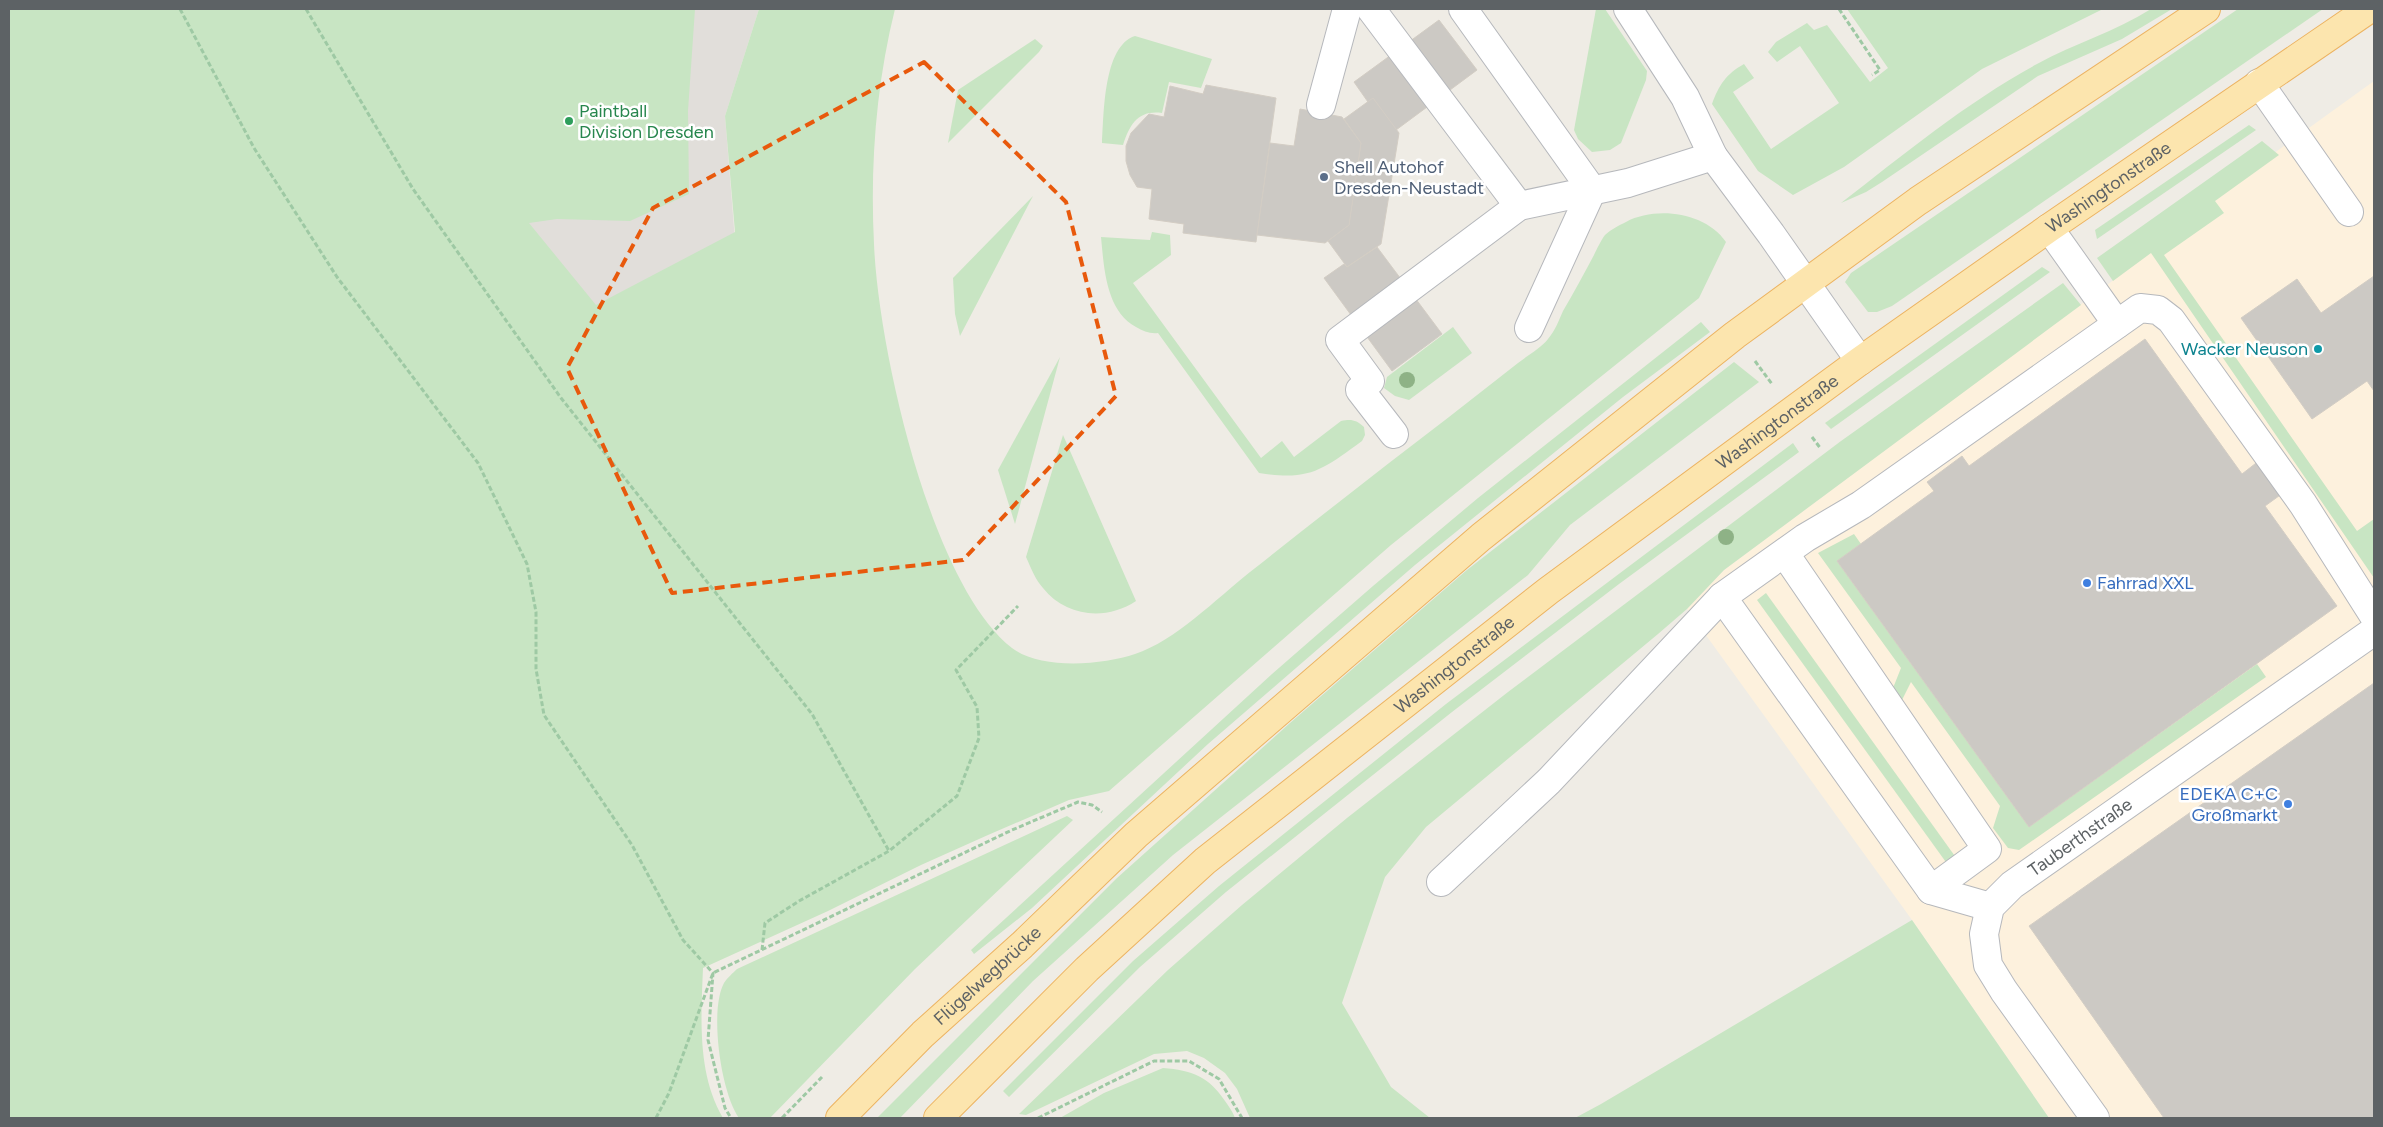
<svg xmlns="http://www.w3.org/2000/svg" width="2383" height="1127" font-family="Figtree,sans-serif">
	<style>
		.commercial { fill: #fdf1dd }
		.industrial { fill: #e1deda }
		.green { fill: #c8e5c3 }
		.building { fill: #ccc9c4; stroke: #d3cdc4 }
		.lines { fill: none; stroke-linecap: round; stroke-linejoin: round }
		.minor-casing { stroke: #b6b8bc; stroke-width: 30 }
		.major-casing { stroke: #ecb361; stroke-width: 30 }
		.path { stroke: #9ec9a4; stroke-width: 3; stroke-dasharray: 5 2.5; stroke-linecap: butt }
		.minor { stroke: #fff; stroke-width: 28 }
		.major { stroke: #fce5ae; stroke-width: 28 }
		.tree { fill: #8eb286 }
		.marked { fill: none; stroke: #e8590c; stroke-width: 4; stroke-dasharray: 10 6; stroke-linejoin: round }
		.leisure-dot { fill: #2e9e5b; stroke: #fff; stroke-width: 2 }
		.service-dot { fill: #5c6f8a; stroke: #fff; stroke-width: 2 }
		.culture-dot { fill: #0f9aa8; stroke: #fff; stroke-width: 2 }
		.shop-dot { fill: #3f7fe0; stroke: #fff; stroke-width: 2 }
		.labels { text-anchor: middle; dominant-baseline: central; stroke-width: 5; stroke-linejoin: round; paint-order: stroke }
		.leisure-label { font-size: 18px; fill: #27864d; stroke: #fff; text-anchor: start }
		.service-label { font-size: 18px; fill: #4e5e75; stroke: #fff; text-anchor: start }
		.street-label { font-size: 18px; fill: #5d6265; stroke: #fff }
		.culture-label { font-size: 18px; fill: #0d838f; stroke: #fff; text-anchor: end }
		.shop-label { font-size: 18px; fill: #366cbe; stroke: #fff; text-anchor: start }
	</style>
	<rect width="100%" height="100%" fill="#efece5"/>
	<!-- commercial -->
	<polygon class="commercial" points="2374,81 2374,1118 2049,1118 1912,920 1687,609 1724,570 2150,253 2277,151"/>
	<!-- industrial -->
	<polygon class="industrial" points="330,9 759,9 725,116 751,440 686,526"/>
	<!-- green -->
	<g class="green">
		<path d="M9,9H695L688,111L689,194L630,221L557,219L529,223L596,305L735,232L725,116L759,9H895C876,85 870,166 874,244C878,346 930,584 1012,648C1040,670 1103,665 1135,654C1175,641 1216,599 1250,572C1316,520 1382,468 1449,417C1472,399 1495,381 1518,363C1527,356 1541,348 1548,339C1555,331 1559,320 1563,311C1574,292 1584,274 1594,255C1597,249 1601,240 1605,235C1610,230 1620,225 1626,222C1656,206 1705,212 1726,242L1699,298L1391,545L1109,791L1069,800L988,835L921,865L828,911L703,968C701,1018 697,1074 723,1118H9Z"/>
		<polygon points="1596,9 1605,9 1647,71 1646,80 1621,143 1610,150 1592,152 1578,139 1574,130"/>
		<path d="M1847,9H2103L1982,69L1844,167L1793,195L1758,171L1712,104C1719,85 1726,74 1744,64L1754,78L1733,92L1771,149L1839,103L1800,46L1777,62L1768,52L1776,42L1807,23L1814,30L1827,25L1870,82L1888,68Z"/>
		<path d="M2151,9H2172L2122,39L2038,76L1882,182L1866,192L1841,203C1904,154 1967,102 2037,64C2075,43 2115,32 2151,9Z"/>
		<polygon points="2238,9 2323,9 1892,306 1877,312 1868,312 1845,282 1851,273"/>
		<path d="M1135,36L1212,59L1201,88L1169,82L1162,113C1138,110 1130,124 1123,145L1102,143C1104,115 1103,46 1135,36Z"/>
		<polygon points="1035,39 1043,46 1039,52 948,143 958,90"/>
		<polygon points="2249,125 2256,130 2097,239 2095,230"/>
		<polygon points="2262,141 2279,155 2215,201 2224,213 2164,255 2357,531 2374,519 2374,578 2151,253 2113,281 2097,258"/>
		<polygon points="1033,196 960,336 955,314 953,278"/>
		<path d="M1152,232L1170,235L1171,255L1133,283L1261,458L1282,441L1294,457L1341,421C1352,419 1356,420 1364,427L1365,435L1362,441C1322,470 1310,481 1259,473L1158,333C1150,334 1143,331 1136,327C1106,311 1104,268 1101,237L1150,240Z"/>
		<polygon points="2042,267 2050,272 1831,429 1825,423"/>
		<polygon points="2063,283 2081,305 1724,570 1687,609 1658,634 1426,827 1385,877 1342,1003 1391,1087 1430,1118 1250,1118 1237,1089 1225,1073 1204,1058 1187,1051 1154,1054 1026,1115 1019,1114 1168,970 1242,905 1347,818 1508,692 1841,441"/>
		<polygon points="1701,322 1710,332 1623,397 1415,565 1208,744 1032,908 974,954 971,950 1272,674 1373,586 1478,498"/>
		<polygon points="1453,327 1472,353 1409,400 1395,396 1384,388 1387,377"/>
		<polygon points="1060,357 1015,524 998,470"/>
		<polygon points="1734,362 1759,382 1570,525 1528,575 1173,855 1033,981 900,1118 877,1118 1117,878 1290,723 1467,570"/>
		<path d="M1063,435L1136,601C1106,621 1066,617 1043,588C1035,579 1031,568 1026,557Z"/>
		<polygon points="1793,443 1799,452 1619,584 1452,712 1226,892 1140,967 1009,1097 1003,1091 1133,961 1219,886 1446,704"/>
		<polygon points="1854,534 1861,544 1837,561 2029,827 2257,664 2266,677 2019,850 2008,848 1993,828 2000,806 1911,682 1902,700 1893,688 1901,668 1818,553"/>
		<polygon points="1766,593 1957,859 1948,865 1757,600"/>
		<path d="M1067,816L1073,820L915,969L770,1118H739C721,1093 709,1011 724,983C727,978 733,973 737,969Z"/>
		<polygon points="1912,920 2049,1118 1575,1118 1601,1104"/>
		<path d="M1163,1068C1192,1070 1209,1077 1225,1101C1229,1107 1233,1112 1235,1118H1060L1104,1093Z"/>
	</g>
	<!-- building -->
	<g class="building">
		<polygon points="1439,20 1477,70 1396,130 1373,98 1368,102 1354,82"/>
		<polygon points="1206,85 1276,98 1256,242 1183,233 1184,224 1149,219 1152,189 1137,187 1130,175 1126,161 1126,146 1131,133 1149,114 1164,117 1170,86 1203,94"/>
		<polygon points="1373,98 1399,133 1381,244 1347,267 1328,241 1349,225 1361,143 1344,119"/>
		<polygon points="1300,109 1342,117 1361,143 1349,225 1325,243 1257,235 1270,143 1294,146"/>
		<polygon points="1377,247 1442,334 1392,371 1324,278 1344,264 1347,267"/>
		<polygon points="2374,276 2374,391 2367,381 2312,419 2241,318 2297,279 2321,313"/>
		<polygon points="2145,339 2242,474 2260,460 2283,493 2265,506 2337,606 2029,827 1837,561 1934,491 1927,482 1962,456 1969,466"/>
		<polygon points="2374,683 2374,1118 2164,1118 2029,926"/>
	</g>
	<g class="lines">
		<!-- minor casing -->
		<g class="minor-casing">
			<g id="minor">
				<polyline points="1371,9 1519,206 1628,183 1713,156"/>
				<polyline points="1463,9 1592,190 1529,328"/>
				<polyline points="1628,9 1685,97 1713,156 1771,234 1860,361"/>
				<polyline points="2259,83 2349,212"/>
				<polyline points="1321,105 1347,9"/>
				<polyline points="2049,228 2117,324"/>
				<polyline points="1394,434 1360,390 1370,381 1340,340 1519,206"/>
				<polyline points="1785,554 1987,849 1931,890 1722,597 1805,538 1861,505 2140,308 2158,310 2171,320 2303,504 2374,616"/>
				<polyline points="1441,882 1549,781 1722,597"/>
				<polyline points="1931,890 1990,907"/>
				<path id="s1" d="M2095,1118L2004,991L1988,965L1984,934L1990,907L2012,885L2374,631"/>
			</g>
		</g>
		<!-- major casing -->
		<g class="major-casing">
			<g id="major">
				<path id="s2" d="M840,1118L923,1034L1022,945L1136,835L1481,537L1735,335L1918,201L2206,9"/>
				<path id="s3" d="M938,1118L1087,969L1205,861L1548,591L1860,361L2049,228L2369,9"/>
			</g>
		</g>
		<!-- path -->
		<g class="path">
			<polyline points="180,9 254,148 337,277 478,463 527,564 536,612 536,669 544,715 632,845 683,940 713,973 708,1040 725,1108 731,1118"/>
			<polyline points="306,9 413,189 561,398 812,714 889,851"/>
			<polyline points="1839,9 1880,70 1872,75"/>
			<polyline points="1755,361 1772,384"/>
			<polyline points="1812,437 1821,449"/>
			<polyline points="762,950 765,923 799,901 889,851 957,796 979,738 977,707 956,670 1018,606"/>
			<polyline points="656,1118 669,1093 713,973 1012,830 1078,802 1092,805 1102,812"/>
			<polyline points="782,1118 822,1077"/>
			<polyline points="1038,1118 1154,1061 1189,1061 1219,1079 1242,1118"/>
		</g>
		<!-- minor -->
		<use href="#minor" class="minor"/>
		<!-- major -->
		<use href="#major" class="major"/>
	</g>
	<!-- trees -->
	<g class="tree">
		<circle cx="1407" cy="380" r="8"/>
		<circle cx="1726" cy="537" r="8"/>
	</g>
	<!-- marked area -->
	<path class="marked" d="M924,62L1066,202L1116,396L963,560L672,593L567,368L653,208Z"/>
	<!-- markers -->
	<circle class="leisure-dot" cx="569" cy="121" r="5"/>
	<circle class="service-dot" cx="1324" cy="177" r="5"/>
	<circle class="culture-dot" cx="2318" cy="349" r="5"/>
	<g class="shop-dot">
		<circle cx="2087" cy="583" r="5"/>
		<circle cx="2288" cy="804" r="5"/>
	</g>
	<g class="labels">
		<!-- leisure labels -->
		<g class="leisure-label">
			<text x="579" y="111">Paintball<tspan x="579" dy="21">Division Dresden</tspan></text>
		</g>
		<!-- service labels -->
		<g class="service-label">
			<text x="1334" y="167">Shell Autohof<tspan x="1334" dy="21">Dresden-Neustadt</tspan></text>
		</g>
		<!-- street labels -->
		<g class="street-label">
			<text stroke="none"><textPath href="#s3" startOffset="1498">Washingtonstraße</textPath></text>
			<text stroke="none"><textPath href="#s3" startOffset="1092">Washingtonstraße</textPath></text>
			<text stroke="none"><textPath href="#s3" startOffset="688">Washingtonstraße</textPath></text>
			<text stroke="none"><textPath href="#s1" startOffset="360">Tauberthstraße</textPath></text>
			<text stroke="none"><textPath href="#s2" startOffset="205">Flügelwegbrücke</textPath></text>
		</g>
		<!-- culture labels -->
		<g class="culture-label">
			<text x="2308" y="349">Wacker Neuson</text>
		</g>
		<!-- shop labels -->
		<g class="shop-label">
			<text x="2097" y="583">Fahrrad XXL</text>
			<text x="2278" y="794" text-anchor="end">EDEKA C+C<tspan x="2278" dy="21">Großmarkt</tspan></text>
		</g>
	</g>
	<!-- border -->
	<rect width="2383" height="1127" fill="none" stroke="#5d6265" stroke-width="20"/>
</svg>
